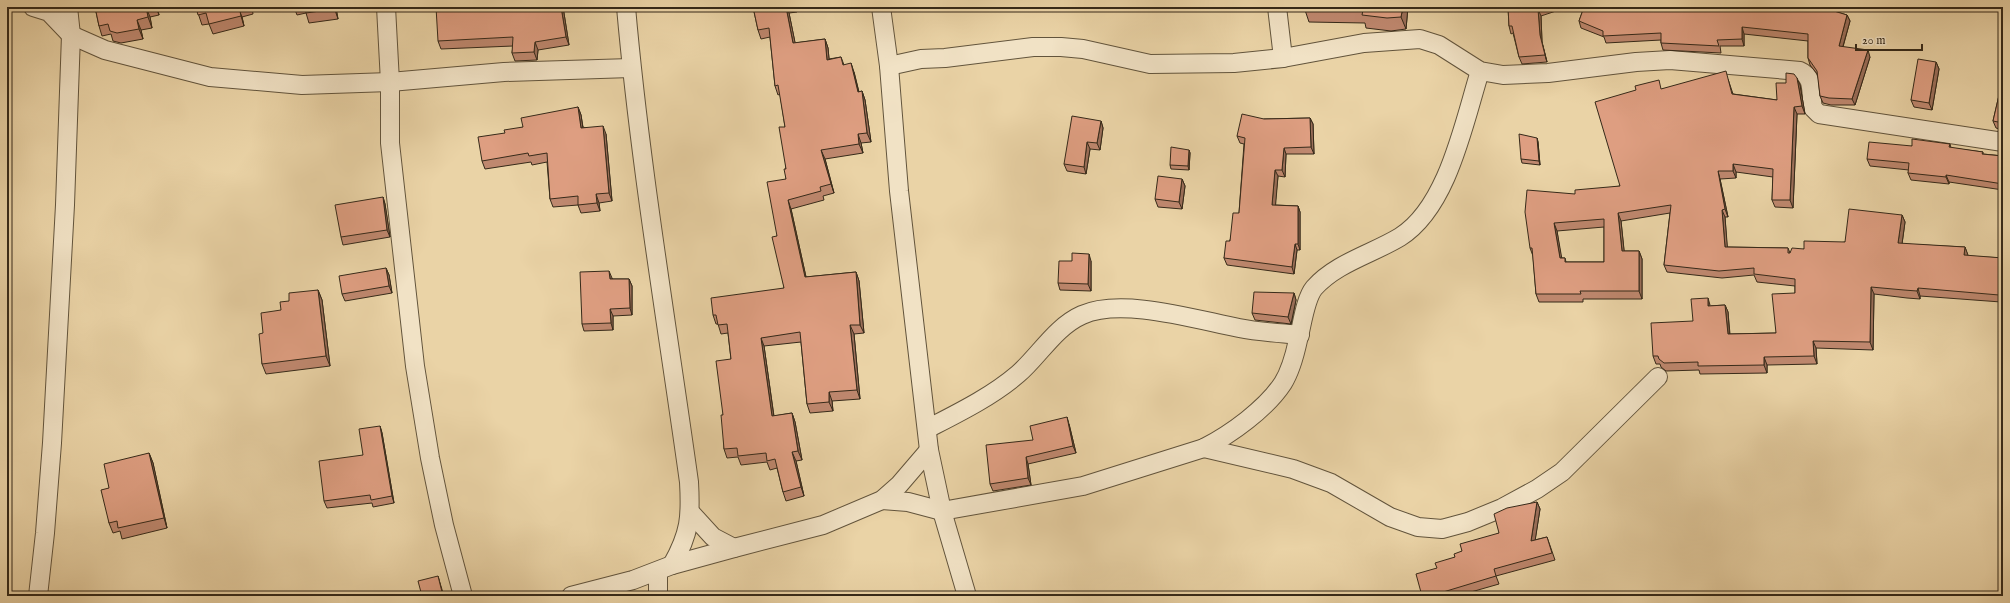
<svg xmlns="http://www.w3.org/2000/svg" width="2010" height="603" font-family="'IM FELL English',serif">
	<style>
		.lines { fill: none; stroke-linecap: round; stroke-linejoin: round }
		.minor-casing { stroke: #62543c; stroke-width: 20 }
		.minor { stroke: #f1e2c5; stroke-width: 18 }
		.wall { fill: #bf886f; stroke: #352919; fill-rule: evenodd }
		.shaded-wall { fill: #9b6f5a; stroke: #352919 }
		.building { fill: #de9e81; stroke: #352919; fill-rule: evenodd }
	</style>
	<rect width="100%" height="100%" fill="#ead3a6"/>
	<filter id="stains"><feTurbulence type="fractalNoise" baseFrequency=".005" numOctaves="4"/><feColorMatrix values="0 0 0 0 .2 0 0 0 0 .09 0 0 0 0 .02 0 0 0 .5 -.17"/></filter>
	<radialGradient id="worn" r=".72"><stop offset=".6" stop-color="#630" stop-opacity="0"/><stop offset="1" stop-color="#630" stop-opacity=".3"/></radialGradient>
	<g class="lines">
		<!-- minor casing -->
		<g class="minor-casing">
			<g id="minor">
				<polyline points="33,7 49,12 71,35 105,50 210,77 302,85 390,82 504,72 631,68"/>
				<polyline points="386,7 390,82 390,143 415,366 430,458 444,525 463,596"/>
				<path d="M626,7C640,166 667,324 689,482C691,517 690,533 672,565"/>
				<polyline points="881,7 889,66 899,191 929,450 942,511 967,596"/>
				<polyline points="1277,7 1283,58"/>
				<path d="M889,66L921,59L945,58L1033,47H1061L1083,49L1150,64L1234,63L1283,58L1364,43L1420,39L1439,45L1480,71L1503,75L1548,73L1636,62L1670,60L1800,71C1815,77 1810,96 1813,108L1819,114L2003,142"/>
				<path d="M927,429C958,413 991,397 1018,374C1039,356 1055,327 1082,315C1122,297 1197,320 1239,328C1259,332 1280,333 1300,335"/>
				<polyline points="1204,448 1293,469 1331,483 1390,517 1418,527 1442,529 1468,522 1502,508 1537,489 1562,472 1658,377"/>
				<path d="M882,500L908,502L942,511L1083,486L1204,448C1231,434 1266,409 1283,383C1291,370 1295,354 1298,340C1302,326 1305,299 1314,288C1336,263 1372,254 1400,237C1448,207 1464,122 1480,71"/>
				<polyline points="691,513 713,537 734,548"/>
				<polyline points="38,596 45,533 52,443 65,205 71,35 68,7"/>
				<polyline points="571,596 633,580 672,565 734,548 823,525 882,500 899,485 929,450"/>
				<polyline points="658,596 658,572"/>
			</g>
		</g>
		<!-- minor -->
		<use href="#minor" class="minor"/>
	</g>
	<!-- wall -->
	<g class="wall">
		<polygon points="95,7 157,7 159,15 150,17 152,28 141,30 143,39 121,43 113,41 111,34 102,36 99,26"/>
		<polygon points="196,7 252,7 253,14 242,17 244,26 213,34 209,24 202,25"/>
		<polygon points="294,7 345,7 336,8 338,19 309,23 306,13 297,15"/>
		<polygon points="563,7 569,45 538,50 537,60 515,61 512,53 513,46 441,49 438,41"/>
		<polygon points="753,7 796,7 797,12 789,13 795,43 825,39 828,48 829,59 841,57 844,65 854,72 859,92 862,91 865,100 871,142 861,143 863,153 825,159 834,193 823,196 824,200 791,209 806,277 856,272 859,281 864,333 854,334 860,399 832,401 833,411 810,413 807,404 801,342 764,346 774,416 792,413 795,422 802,460 796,461 804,496 786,501 783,492 777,468 770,470 767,462 741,465 738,457 727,458 724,449 723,415 731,359 728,333 721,334 718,324 716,324 713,315 784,288 777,236 786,179 785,127 780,94 778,95 775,86 770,37 761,39 758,30"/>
		<polygon points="1192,7 1199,7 1192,9"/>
		<polygon points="1204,7 1214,7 1205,10"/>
		<polygon points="1305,7 1408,7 1406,29 1391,31 1366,28 1365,23 1309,22 1305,10"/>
		<polygon points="1508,7 1565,7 1565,8 1541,16 1542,42 1547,62 1522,64 1519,57 1513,33 1511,34 1509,26"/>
		<polygon points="1584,7 1838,7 1837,12 1847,15 1850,21 1843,47 1870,57 1855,105 1831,105 1823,103 1820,96 1818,75 1810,65 1808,58 1808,41 1744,34 1744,46 1720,46 1721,53 1663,50 1661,43 1661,40 1606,43 1604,37 1581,28 1579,21"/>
		<polygon points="1936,62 1939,69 1932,110 1914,107 1911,100"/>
		<polygon points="2003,78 2003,130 1996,128 1993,121"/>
		<path d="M1728,79L1733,94L1777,100L1800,85L1805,114H1797L1793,208L1775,207L1772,200L1773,177L1736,172V178L1720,179L1728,217H1725L1727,247L1788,248L1790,253L1804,249L1845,242L1902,215L1905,222L1902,244L1965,247L1968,256L2003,258V284L2001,302L1920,296V299L1907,298L1874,294L1873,350L1816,348L1817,364L1767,365V373L1700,374L1699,370L1666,371L1661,367L1660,364H1656L1653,356L1710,306L1725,305L1728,312L1730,334L1776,333L1795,293V286L1757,282L1754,275L1722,278L1667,272L1664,265L1670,213L1621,221L1624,251H1639L1642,259V299H1583V302H1539L1536,294L1533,256L1530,248L1575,194L1620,186L1662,89ZM1604,227V262H1566L1565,258H1561L1557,231Z"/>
		<polygon points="578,107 581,115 583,127 606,134 612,201 599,203 600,211 581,213 578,205 553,207 550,199 547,162 532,165 531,162 485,169 482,161 505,133 523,127"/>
		<polygon points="1310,118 1313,124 1314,154 1286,154 1285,177 1278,176 1275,205 1298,206 1300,212 1300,250 1297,250 1294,274 1227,265 1224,258 1239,213 1244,144 1240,143 1237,136 1264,119"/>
		<polygon points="1101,121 1103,128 1100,150 1090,149 1086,174 1067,171 1064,164"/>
		<polygon points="1537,138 1538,142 1540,165 1522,163 1521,159"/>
		<polygon points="1950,144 1951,148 1983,152 1983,154 2003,156 2003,190 1949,182 1949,184 1911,180 1908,173 1909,170 1870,166 1867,159 1912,146"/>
		<polygon points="1189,150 1190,153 1189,170 1171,169 1170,165"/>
		<polygon points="1182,179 1185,186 1182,209 1158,207 1155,199"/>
		<polygon points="383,197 385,204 390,237 343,245 341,237"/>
		<polygon points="1091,261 1091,291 1060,290 1058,283"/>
		<polygon points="386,268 389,275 392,293 345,301 342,294"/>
		<polygon points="612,278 612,279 629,279 632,286 632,315 613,316 613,330 584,331 582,324"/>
		<polygon points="318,290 322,300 330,366 266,374 262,364 263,333 281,310 289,301"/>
		<polygon points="1294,293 1296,300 1291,324 1255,320 1252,313"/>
		<polygon points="1069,424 1076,453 1028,464 1031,485 993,491 990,484 1033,440"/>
		<polygon points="380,426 382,433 394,503 373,507 372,503 327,508 324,501 363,455"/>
		<polygon points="149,453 153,463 167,528 122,539 120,531 113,533 109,523 109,488"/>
		<polygon points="1537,502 1540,509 1535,540 1547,537 1555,560 1496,576 1499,584 1457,596 1422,596 1437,568 1455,557 1462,551 1499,533"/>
		<polygon points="7,506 10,521 7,522"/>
	</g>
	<!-- shaded-wall -->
	<g class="shaded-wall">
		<polygon points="146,7 150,17 152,28 148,17"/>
		<polygon points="156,7 157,7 159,15"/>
		<polygon points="238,7 242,17 244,26 241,16"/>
		<polygon points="334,7 336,7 336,8 338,19"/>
		<polygon points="561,7 563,7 569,45 566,37"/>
		<polygon points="786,7 789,13 797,52 793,43"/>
		<polygon points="1403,7 1408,7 1406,29 1401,17"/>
		<polygon points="1834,7 1838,7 1837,18 1834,11"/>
		<polygon points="1538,9 1541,16 1542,42 1547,62 1545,55 1540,35"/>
		<polygon points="1847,15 1850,21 1841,53 1839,46"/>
		<polygon points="137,20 141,30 143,39 139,29"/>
		<polygon points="1742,27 1744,34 1744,46 1742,39"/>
		<polygon points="825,39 828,48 830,69 827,60"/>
		<polygon points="535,42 538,50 537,60 534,52"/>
		<polygon points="1868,50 1870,57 1855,105 1852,99"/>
		<polygon points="1936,62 1939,69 1932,110 1929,103"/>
		<polygon points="851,63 854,72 861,101 858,92"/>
		<polygon points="1797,78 1800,85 1805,114 1802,106"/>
		<polygon points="862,91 865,100 871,142 867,133"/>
		<polygon points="578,107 581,115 584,136 581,128"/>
		<polygon points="1794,107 1797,114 1793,208 1790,200"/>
		<polygon points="1310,118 1313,124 1314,154 1311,147"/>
		<polygon points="1101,121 1103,128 1100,150 1097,143"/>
		<polygon points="603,126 606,134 612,201 609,193"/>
		<polygon points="858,134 861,143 863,153 859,144"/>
		<polygon points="1537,138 1538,142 1540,165 1539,161"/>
		<polygon points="1087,142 1090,149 1086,174 1084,167"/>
		<polygon points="1284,148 1286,154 1285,177 1282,170"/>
		<polygon points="821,150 825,159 834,193 831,184"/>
		<polygon points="1189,150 1190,153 1189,170 1188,166"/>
		<polygon points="1733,164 1736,172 1736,178 1733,171"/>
		<polygon points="1275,170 1278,176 1275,212 1272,205"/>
		<polygon points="1718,171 1720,179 1728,217 1725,209"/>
		<polygon points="1946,175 1949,182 1949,184 1946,177"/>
		<polygon points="1182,179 1185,186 1182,209 1179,202"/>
		<polygon points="596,194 599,203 600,211 597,203"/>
		<polygon points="383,197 385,204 390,237 387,230"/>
		<polygon points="788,200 791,209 808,286 805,277"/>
		<polygon points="1298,206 1300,212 1300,250 1298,244"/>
		<polygon points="1722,210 1725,217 1728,255 1725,247"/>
		<polygon points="1618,213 1621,221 1625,259 1622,251"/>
		<polygon points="1902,215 1905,222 1901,251 1898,243"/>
		<polygon points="1554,223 1557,231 1563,265 1560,258"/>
		<polygon points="1295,244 1297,250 1294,274 1292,267"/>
		<polygon points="1965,247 1968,255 1967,263 1964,255"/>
		<polygon points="1639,251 1642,259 1642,299 1639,291"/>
		<polygon points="1089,254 1091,261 1091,291 1088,284"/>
		<polygon points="386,268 389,275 392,293 389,286"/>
		<polygon points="609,271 612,278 612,286 610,279"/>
		<polygon points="856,272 859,281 864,333 860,325"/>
		<polygon points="2000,276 2003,284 2001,302 1999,295"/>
		<polygon points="629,279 632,286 632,315 630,308"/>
		<polygon points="1871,287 1874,294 1873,350 1870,342"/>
		<polygon points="1918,288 1920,296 1920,299 1917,291"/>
		<polygon points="318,290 322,300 330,366 326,356"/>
		<polygon points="1294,293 1296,300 1291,324 1288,317"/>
		<polygon points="1708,298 1710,305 1708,306"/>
		<polygon points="1725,305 1728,312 1730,342 1728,334"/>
		<polygon points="610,309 613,316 613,330 611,323"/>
		<polygon points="850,325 854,334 860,399 857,390"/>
		<polygon points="761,338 764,346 775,425 772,416"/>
		<polygon points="1813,341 1816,348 1817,364 1814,356"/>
		<polygon points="1764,357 1767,365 1767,373 1764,365"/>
		<polygon points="829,392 832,401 833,411 829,402"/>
		<polygon points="792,413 795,422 802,460 798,451"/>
		<polygon points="1067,417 1069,424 1076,453 1073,446"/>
		<polygon points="380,426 382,433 394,503 392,496"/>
		<polygon points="792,452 796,461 804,496 801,487"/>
		<polygon points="149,453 153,463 167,528 164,518"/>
		<polygon points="1026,457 1028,464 1031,485 1028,478"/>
		<polygon points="1537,502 1540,509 1534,548 1531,541"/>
		<polygon points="438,576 440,583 444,596 443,596"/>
	</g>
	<!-- building -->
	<g class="building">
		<polygon points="95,7 146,7 148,17 137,20 139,29 117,33 110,31 108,24 99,26"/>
		<polygon points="196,7 239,7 241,16 209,24 206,13 198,15"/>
		<polygon points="305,7 334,7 334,9 306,13"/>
		<polygon points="436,7 561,7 566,37 535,42 534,52 512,53 513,37 438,41"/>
		<polygon points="753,7 786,7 793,43 825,39 827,60 841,57 843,65 851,63 858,92 862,91 867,133 858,134 859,144 821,150 831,184 820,187 821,191 788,200 805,277 856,272 860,325 850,325 857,390 829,392 829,402 807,404 800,332 761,338 772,416 792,413 798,451 792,452 801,487 783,492 775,459 767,461 766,453 738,456 737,448 724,449 721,415 723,415 716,361 731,359 727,324 718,325 716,315 713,315 711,298 784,288 772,237 777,236 767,182 786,179 784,169 786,169 779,127 785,127 778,85 775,86 769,28 758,30"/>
		<polygon points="1305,7 1403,7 1401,17 1387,18 1362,15 1363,10 1305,10"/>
		<polygon points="1508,7 1544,7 1538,9 1540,35 1545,55 1519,57 1512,26 1509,26"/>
		<polygon points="1584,7 1834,7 1834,11 1847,15 1839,46 1868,50 1852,99 1829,98 1820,96 1817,71 1808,58 1808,34 1742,27 1742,39 1717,40 1719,46 1661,43 1661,33 1603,36 1603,31 1579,21"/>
		<polygon points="1918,59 1936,62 1929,103 1911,100"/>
		<path d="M1726,71L1732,94L1777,100L1776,83H1786V73L1794,74L1797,78L1802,106L1794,107L1790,200H1772L1773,169L1733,164V171H1718L1725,209L1722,210L1725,247L1788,248V253H1790L1792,248L1804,249V241L1845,242L1849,209L1902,215L1898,243L1965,247L1964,255L2003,258V277L2000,276L1999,295L1918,288L1917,291L1904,290L1871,287L1870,342L1813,341L1814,356L1764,357V365L1698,366V362L1664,363L1659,359L1658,356H1653L1651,323L1693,321L1691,299L1708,298V306L1725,305L1728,334L1776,333L1772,294L1795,293V279L1754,274V268L1719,271L1664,265L1671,205L1618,213L1622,251H1639V291H1580L1581,294H1536L1532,248H1530L1525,212L1527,190L1575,194V190L1620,186L1595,102L1636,90L1635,86L1659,80L1661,89ZM1604,219V262H1565V258H1560L1554,223Z"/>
		<polygon points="2003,78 2003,123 1993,121"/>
		<polygon points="578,107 581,128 603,126 609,193 596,194 597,203 578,205 578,196 550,199 547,153 529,156 528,153 482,161 478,137 505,133 504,130 523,127 521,118"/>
		<polygon points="1242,114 1264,119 1310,118 1311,147 1284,148 1282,170 1275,170 1272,205 1298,206 1298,244 1295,244 1292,267 1224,258 1226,241 1230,241 1233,213 1239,213 1245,138 1237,136"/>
		<polygon points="1072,116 1101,121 1097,143 1087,142 1084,167 1064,164"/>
		<polygon points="1519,134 1537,138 1539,161 1521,159"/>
		<polygon points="1912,139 1950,144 1949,147 1983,152 1982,154 2003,156 2003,184 1946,175 1946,177 1908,173 1909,163 1867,159 1869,142 1912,146"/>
		<polygon points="1171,147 1189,150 1188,166 1170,165"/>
		<polygon points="1158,176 1182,179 1179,202 1155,199"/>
		<polygon points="383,197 387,230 341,237 335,205"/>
		<polygon points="1072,253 1089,254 1088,284 1058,283 1059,261 1072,261"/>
		<polygon points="386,268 389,286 342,294 339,276"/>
		<polygon points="609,271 610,279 629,279 630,308 610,309 611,323 582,324 580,272"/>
		<polygon points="318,290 326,356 262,364 259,334 263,333 261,313 281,310 280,302 289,301 289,293"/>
		<polygon points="1254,292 1294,293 1288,317 1252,313"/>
		<polygon points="1067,417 1073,446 1026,457 1028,478 990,484 986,445 1033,440 1030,426"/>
		<polygon points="380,426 392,496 371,500 370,495 324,501 319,461 363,455 359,429"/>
		<polygon points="149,453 164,518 118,528 117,521 109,523 101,490 109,488 104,464"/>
		<polygon points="1537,502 1531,541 1547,537 1552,553 1494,569 1496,576 1430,596 1422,596 1416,574 1437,568 1435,563 1455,557 1454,554 1462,551 1460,544 1499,533 1494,514 1507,508"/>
		<polygon points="438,576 443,596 422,596 418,581"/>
	</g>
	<!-- margin -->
	<rect width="2010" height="603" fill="none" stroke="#ead3a6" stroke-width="24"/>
	<rect x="8" y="8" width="1994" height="587" fill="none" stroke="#352919" stroke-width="2"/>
	<rect x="12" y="12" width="1986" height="579" fill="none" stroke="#352919"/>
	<!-- scale -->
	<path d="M1856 44v6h66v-6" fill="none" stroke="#352919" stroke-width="2"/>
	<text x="1862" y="44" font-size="12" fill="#352919" stroke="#f1e2c5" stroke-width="3" paint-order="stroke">20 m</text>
	<rect width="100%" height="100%" filter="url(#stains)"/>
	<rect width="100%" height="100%" fill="url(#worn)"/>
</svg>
